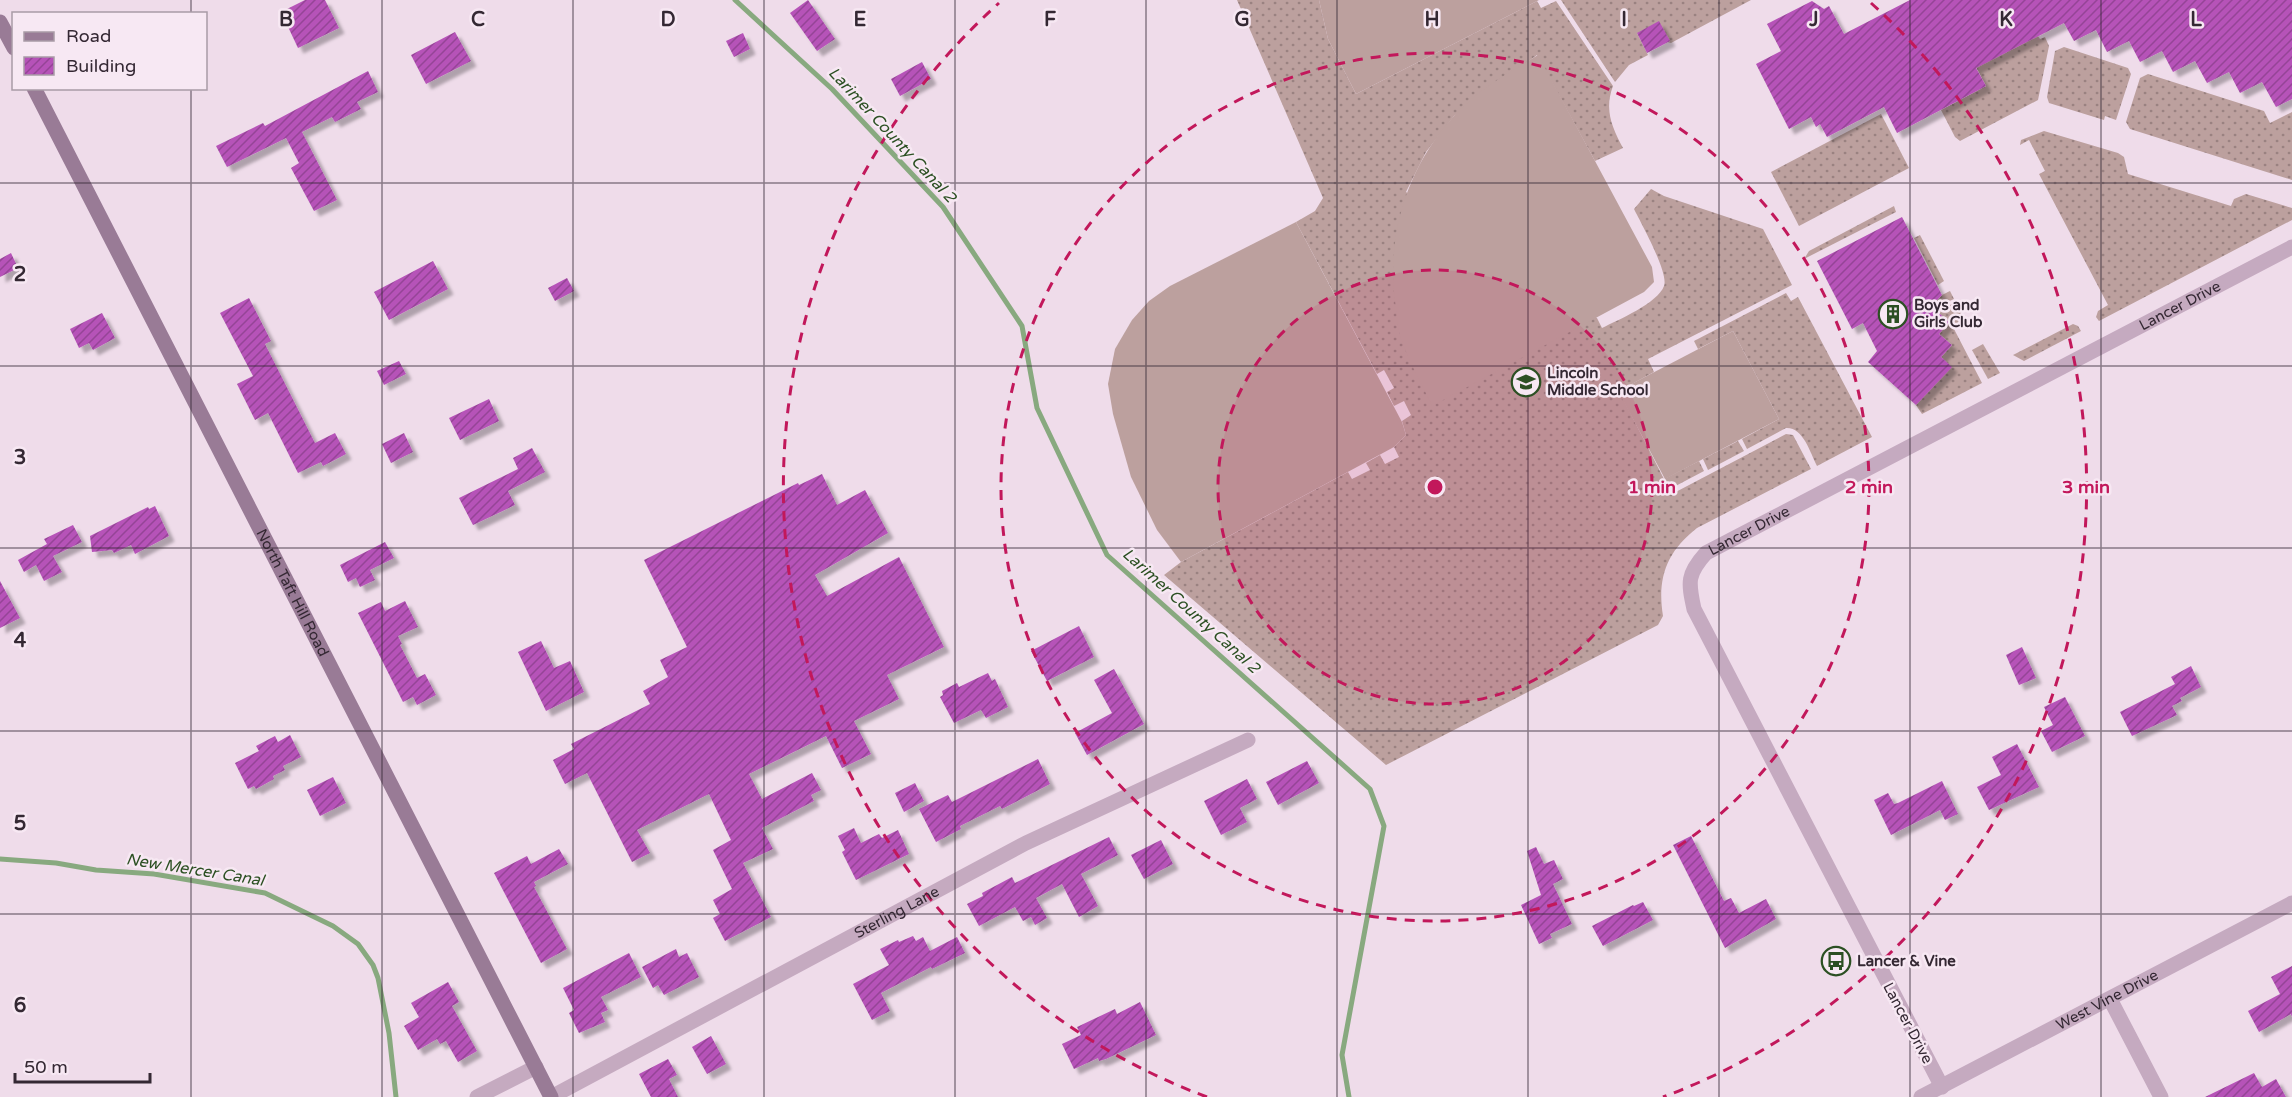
<svg xmlns="http://www.w3.org/2000/svg" width="2292" height="1097" font-family="'Varela Round',sans-serif">
	<style>
		.grass { fill: url(#grass-dots) }
		.pitch { fill: #bca09e }
		.lines { fill: none; stroke-linecap: round; stroke-linejoin: round }
		.stream { stroke: #88a97f; stroke-width: 5 }
		.building { fill: url(#building-hatch); filter: url(#shadow) }
		.minor { stroke: #c5aac0; stroke-width: 15 }
		.tertiary { stroke: #c5aac0; stroke-width: 15 }
		.secondary { stroke: #997b96; stroke-width: 15 }
		.grid { fill: none; stroke: #342833; stroke-width: 1.5; stroke-opacity: 0.55 }
		.ring { fill: none; stroke: #c2185b; stroke-width: 3; stroke-dasharray: 10 8 }
		.labels { text-anchor: middle; dominant-baseline: central; stroke-width: 5; stroke-linejoin: round; paint-order: stroke }
		.poi-label { font-size: 15px; font-weight: bold; fill: #342833; stroke: #f7e8f3; text-anchor: start }
		.street-label { font-size: 15px; fill: #342833; stroke: #f7e8f3 }
		.water-label { font-size: 16px; font-style: italic; fill: #2c5023; stroke: #f7e8f3 }
		.grid-label { font-size: 20px; text-anchor: middle; font-weight: bold; fill: #342833; stroke: #f7e8f3; stroke-width: 5; stroke-linejoin: round; paint-order: stroke }
		.centre { fill: #c2185b; stroke: #f7e8f3; stroke-width: 3 }
		.ring-label { font-size: 18px; text-anchor: middle; font-weight: bold; fill: #c2185b; stroke: #f7e8f3; stroke-width: 5; stroke-linejoin: round; paint-order: stroke }
	</style>
	<defs>
		<pattern id="grass-dots" width="8" height="8" patternUnits="userSpaceOnUse" patternTransform="scale(1.5)"><rect width="8" height="8" fill="#bca09e"/><path d="M2 2h.1M6 6h.1" fill="none" stroke="#9a8281" stroke-width="1.8" stroke-linecap="round"/></pattern>
		<pattern id="building-hatch" width="6" height="6" patternUnits="userSpaceOnUse" patternTransform="scale(1.5)"><rect width="6" height="6" fill="#b652b8"/><path d="M-1 1l2-2M0 6l6-6M5 7l2-2" fill="none" stroke="#954496"/></pattern>
		<filter id="shadow"><feDropShadow dx="5.5" dy="5.5" stdDeviation="1.5" flood-color="#0004"/></filter>
	</defs>
	<rect width="100%" height="100%" fill="#efdcea"/>
	<!-- grass -->
	<g class="grass">
		<path d="M1237,0H1319L1328,39L1356,94L1537,1L1541,8L1556,1L1613,86C1604,110 1612,127 1623,148L1595,161L1537,55L1454,116L1426,152L1406,192L1597,318L1602,328C1618,320 1658,303 1664,286C1669,273 1641,223 1634,209L1651,189L1664,196L1763,229L1792,285L1648,359L1654,372L1619,391L1664,479L1699,461L1704,471L1668,490L1670,495L1786,434L1793,435L1811,469L1697,528C1666,552 1657,579 1663,616L1658,625L1386,765L1164,575L1181,562L1348,472L1352,479L1370,470L1366,463L1380,455L1385,464L1399,457L1394,447L1406,435L1402,421L1411,415L1404,401L1394,406L1387,392L1394,388L1384,370L1377,374L1296,222L1315,211L1323,198Z"/>
		<polygon points="1561,0 1751,0 1671,43 1637,33 1648,55 1629,65 1615,82"/>
		<polygon points="2038,36 2040,39 2045,37 2049,46 2038,100 1960,141 1955,137 1941,110 1986,86 1975,65 1997,57"/>
		<polygon points="2064,47 2128,68 2131,74 2116,120 2105,116 2104,120 2049,103 2047,97 2055,51"/>
		<polygon points="2148,74 2264,111 2270,123 2292,112 2292,180 2130,129 2126,122 2140,78"/>
		<polygon points="1881,114 1909,168 1799,226 1771,172"/>
		<polygon points="2044,131 2118,153 2124,157 2128,174 2231,206 2234,199 2246,194 2292,208 2292,220 2099,321 2096,317 2098,311 2108,305 2039,174 2045,171 2029,140 2020,145 2021,140"/>
		<polygon points="1894,206 1896,212 1804,259 1809,251"/>
		<polygon points="1920,235 1944,281 1938,285 1914,238"/>
		<polygon points="1950,291 1954,299 1947,302 1946,300 1938,304 1943,311 1955,301 1956,304 1951,307 1954,312 1959,310 1965,321 1954,329 1982,383 1922,414 1916,405 1951,367 1941,357 1952,345 1939,334 1949,322 1931,306 1942,295"/>
		<path d="M1786,293L1791,301L1798,297L1872,437L1817,466C1810,452 1803,427 1786,428L1747,449L1742,439L1779,419L1733,331L1698,349L1694,341Z"/>
		<polygon points="2073,324 2078,326 2081,331 2024,361 2013,355"/>
		<polygon points="1983,344 2000,373 1988,379 1972,350"/>
		<polygon points="1738,441 1744,451 1708,470 1703,459"/>
	</g>
	<!-- pitch -->
	<g class="pitch">
		<polygon points="1319,0 1539,0 1356,94 1328,39"/>
		<path d="M1538,55L1652,267L1654,282L1644,292L1432,406C1422,384 1409,362 1401,339C1398,329 1397,318 1396,308C1385,239 1406,169 1453,117C1476,91 1508,73 1538,55Z"/>
		<polygon points="1296,222 1402,422 1406,435 1394,447 1181,562 1157,530 1131,477 1113,414 1108,384 1115,349 1132,320 1149,301 1170,286"/>
		<polygon points="1733,331 1779,419 1665,479 1618,391"/>
	</g>
	<g class="lines">
		<!-- stream -->
		<g class="stream">
			<polyline points="735,0 832,89 943,207 1022,326 1037,408 1107,555 1370,789 1384,826 1342,1055 1349,1097"/>
			<polyline points="0,859 56,863 96,870 154,874 265,893 333,926 358,944 373,965 378,978 389,1033 396,1097"/>
		</g>
	</g>
	<!-- building -->
	<g class="building">
		<polygon points="305,0 325,0 339,28 298,48 281,12"/>
		<polygon points="808,0 835,39 817,51 790,13"/>
		<polygon points="1910,0 2292,0 2292,99 2276,107 2262,82 2240,93 2229,72 2207,83 2195,61 2173,72 2162,51 2140,62 2129,41 2107,52 2096,30 2074,41 2064,23 1976,68 1986,86 1897,133 1884,107 1827,137 1820,124 1816,127 1811,117 1789,129 1756,64 1781,51 1767,24 1812,1 1824,9 1829,6 1844,34"/>
		<polygon points="1659,21 1670,41 1647,53 1637,33"/>
		<polygon points="455,32 471,61 426,84 411,55"/>
		<polygon points="743,33 750,49 734,57 726,41"/>
		<polygon points="922,62 931,79 900,96 891,79"/>
		<polygon points="368,71 378,92 357,102 361,109 335,122 332,117 302,132 337,200 314,211 291,168 299,163 286,138 227,167 216,146 263,123 265,126"/>
		<polygon points="1902,217 1942,295 1931,306 1949,322 1939,334 1952,345 1941,357 1952,367 1916,405 1868,362 1877,351 1863,323 1852,329 1817,261"/>
		<polygon points="11,253 18,268 0,277 0,259"/>
		<polygon points="433,261 448,289 389,320 374,292"/>
		<polygon points="567,278 574,291 555,301 548,288"/>
		<polygon points="249,298 271,341 265,344 315,443 335,433 346,454 323,466 321,462 298,473 268,413 255,420 237,384 253,376 220,313"/>
		<polygon points="102,313 115,338 93,350 89,343 79,348 70,329"/>
		<polygon points="399,361 406,374 384,385 377,371"/>
		<polygon points="489,399 499,421 460,440 449,418"/>
		<polygon points="404,433 413,452 391,463 382,444"/>
		<polygon points="532,448 545,472 508,491 515,505 473,525 459,498 518,469 513,458"/>
		<polygon points="822,474 837,505 865,490 888,533 815,575 827,596 899,557 944,647 887,675 899,699 854,721 871,754 842,768 826,736 749,774 762,799 812,773 821,790 811,795 814,801 762,828 773,849 743,863 771,917 725,941 713,918 720,914 713,900 732,889 713,850 731,840 709,794 637,830 650,853 632,862 587,773 565,784 553,760 574,749 571,744 650,704 643,691 668,677 660,660 687,647 644,560 798,483 799,485"/>
		<polygon points="155,506 169,536 135,554 131,545 114,553 112,550 92,552 90,536 148,507 149,509"/>
		<polygon points="73,525 82,542 53,556 62,572 44,581 36,565 24,572 18,560 47,544 44,539"/>
		<polygon points="385,542 394,558 370,570 375,580 360,587 356,578 348,582 340,565"/>
		<polygon points="0,581 20,618 0,628"/>
		<polygon points="405,601 418,627 398,636 402,644 400,645 417,678 425,674 436,695 417,705 413,697 403,702 358,613 381,602 385,611"/>
		<polygon points="1079,626 1094,657 1047,681 1031,651"/>
		<polygon points="541,641 554,668 570,661 584,692 546,711 518,652"/>
		<polygon points="2022,647 2036,678 2019,685 2006,655"/>
		<polygon points="2191,666 2201,687 2180,698 2182,701 2172,706 2177,715 2132,736 2120,712 2175,684 2171,677"/>
		<polygon points="1114,669 1144,724 1087,755 1075,733 1112,713 1094,680"/>
		<polygon points="988,673 992,681 995,679 1008,707 986,718 981,710 954,723 940,697 943,695 942,691 957,683 959,687"/>
		<polygon points="2065,697 2085,736 2052,752 2041,731 2053,725 2044,707"/>
		<polygon points="290,735 301,757 283,766 285,770 273,776 274,779 256,789 254,786 248,789 235,763 259,751 256,746 275,736 278,742"/>
		<polygon points="2017,744 2039,787 1989,810 1977,787 2001,775 1992,757"/>
		<polygon points="1038,759 1050,784 1002,809 1000,806 960,826 961,829 936,842 919,809 948,795 952,802"/>
		<polygon points="1307,761 1319,783 1278,805 1266,782"/>
		<polygon points="333,777 346,803 320,816 307,790"/>
		<polygon points="1247,779 1257,799 1240,808 1247,822 1221,835 1204,801"/>
		<polygon points="1942,781 1958,814 1945,820 1940,810 1891,835 1874,800 1888,793 1894,804 1898,803"/>
		<polygon points="915,783 924,801 904,812 895,793"/>
		<polygon points="854,828 861,843 879,834 882,838 898,830 909,854 856,880 842,852 845,850 838,836"/>
		<polygon points="1691,836 1724,901 1731,898 1739,913 1766,899 1776,919 1725,948 1673,845"/>
		<polygon points="1109,837 1118,855 1081,874 1098,906 1079,917 1062,884 1036,898 1047,918 1035,925 1031,917 1023,921 1015,907 979,926 967,904 983,896 982,893 1012,877 1015,883"/>
		<polygon points="1161,840 1173,864 1144,879 1131,855"/>
		<polygon points="1536,847 1544,864 1554,860 1563,879 1553,884 1572,924 1550,934 1552,938 1539,944 1521,905 1541,895 1527,851"/>
		<polygon points="559,849 568,864 534,882 536,886 534,887 567,949 541,963 494,873 527,856 531,864"/>
		<polygon points="1643,902 1653,920 1603,946 1592,926 1633,905 1634,906"/>
		<polygon points="913,936 916,941 923,937 930,951 957,937 965,953 932,969 931,967 881,993 890,1011 872,1020 853,984 889,965 880,949 898,940 899,942"/>
		<polygon points="676,949 679,957 687,953 699,977 664,995 658,985 653,988 642,967"/>
		<polygon points="629,953 641,977 601,997 608,1010 601,1013 605,1022 579,1033 569,1013 574,1010 563,988"/>
		<polygon points="2292,966 2292,1017 2291,1014 2259,1032 2248,1011 2280,994 2271,977"/>
		<polygon points="448,982 459,1002 452,1006 477,1051 458,1062 446,1041 440,1044 437,1039 418,1050 404,1026 419,1017 411,1003"/>
		<polygon points="1140,1002 1156,1035 1106,1059 1099,1061 1098,1058 1074,1069 1062,1044 1081,1035 1077,1027 1115,1009 1117,1014"/>
		<polygon points="711,1036 726,1064 707,1074 692,1047"/>
		<polygon points="668,1059 677,1075 669,1079 678,1097 651,1097 639,1074"/>
		<polygon points="2254,1073 2262,1087 2276,1079 2286,1097 2205,1097"/>
	</g>
	<g class="lines">
		<!-- minor -->
		<g class="minor">
			<polyline points="2110,999 2161,1097"/>
			<path id="s1" d="M1942,1087L1694,609C1688,582 1687,574 1706,553L2292,247"/>
			<polyline points="477,1097 536,1067"/>
			<path id="s2" d="M551,1097L1026,843L1248,740"/>
		</g>
		<!-- tertiary -->
		<path class="tertiary" id="s3" d="M1921,1097L2292,903"/>
		<!-- secondary -->
		<g class="secondary">
			<polyline points="0,22 14,48"/>
			<path id="s4" d="M34,88L551,1097"/>
		</g>
	</g>
	<!-- grid -->
	<path class="grid" d="M191,0V14M382,0V1097M573,0V1097M764,0V1097M955,0V1097M1146,0V1097M1337,0V1097M1528,0V1097M1719,0V1097M1910,0V1097M2101,0V1097M191,88V1097M0,183H2292M0,366H2292M0,548H2292M0,731H2292M0,914H2292"/>
	<!-- distance rings -->
	<circle cx="1435" cy="487" r="217" fill="#c2185b" fill-opacity=".12"/>
	<g class="ring">
		<circle cx="1435" cy="487" r="217"/>
		<circle cx="1435" cy="487" r="434"/>
		<path d="M1207 1097A651 651 0 0 1 999 3M1871 3A651 651 0 0 1 1663 1097"/>
	</g>
	<!-- icons -->
	<defs>
		<g id="building-ring" transform="scale(1.5)"><circle r="9.5" fill="#f7e8f3" stroke="#2c5023" stroke-width="1.5"/><path d="M-4-6H4V6H1V3H-1V6H-4ZM-2.5-4.3h1.7v1.8h-1.7ZM.8-4.3h1.7v1.8H.8ZM-2.5-1h1.7V.8h-1.7ZM.8-1h1.7V.8H.8Z" fill="#2c5023"/></g>
		<g id="school-ring" transform="scale(1.5)"><circle r="9.5" fill="#f7e8f3" stroke="#2c5023" stroke-width="1.5"/><path d="M0-5L7-2L0 1L-7-2ZM-4 1L0 2.5L4 1V4Q0 6-4 4Z" fill="#2c5023"/></g>
		<g id="bus-ring" transform="scale(1.5)"><circle r="9.5" fill="#f7e8f3" stroke="#2c5023" stroke-width="1.5"/><path d="M-5-6H5V4H4V6H2V4H-2V6H-4V4H-5ZM-3.5-4V0h7V-4ZM-3.5 1.2v1.5H-2V1.2ZM2 1.2v1.5H3.5V1.2Z" fill="#2c5023"/></g>
	</defs>
	<g fill-rule="evenodd">
		<use href="#building-ring" x="1893" y="314"/>
		<use href="#school-ring" x="1526" y="382"/>
		<use href="#bus-ring" x="1836" y="961"/>
	</g>
	<g class="labels">
		<!-- poi labels -->
		<g class="poi-label">
			<text x="1914" y="305">Boys and<tspan x="1914" dy="17">Girls Club</tspan></text>
			<text x="1547" y="373">Lincoln<tspan x="1547" dy="17">Middle School</tspan></text>
			<text x="1857" y="961">Lancer &amp; Vine</text>
		</g>
		<!-- street labels -->
		<g class="street-label">
			<text stroke="none"><textPath href="#s1" startOffset="1134">Lancer Drive</textPath></text>
			<text stroke="none"><textPath href="#s1" startOffset="648">Lancer Drive</textPath></text>
			<text stroke="none"><textPath href="#s4" startOffset="567">North Taft Hill Road</textPath></text>
			<text stroke="none"><textPath href="#s2" startOffset="392">Sterling Lane</textPath></text>
			<text stroke="none"><textPath href="#s3" startOffset="210">West Vine Drive</textPath></text>
			<text transform="translate(1908 1023) rotate(62)">Lancer Drive</text>
		</g>
		<!-- water labels -->
		<g class="water-label">
			<text transform="translate(892 135) rotate(47)">Larimer County Canal 2</text>
			<text transform="translate(1191 611) rotate(42)">Larimer County Canal 2</text>
			<text transform="translate(195 870) rotate(9)">New Mercer Canal</text>
		</g>
	</g>
	<g class="grid-label">
		<text x="286" y="26">B</text>
		<text x="478" y="26">C</text>
		<text x="668" y="26">D</text>
		<text x="860" y="26">E</text>
		<text x="1050" y="26">F</text>
		<text x="1242" y="26">G</text>
		<text x="1432" y="26">H</text>
		<text x="1624" y="26">I</text>
		<text x="1814" y="26">J</text>
		<text x="2006" y="26">K</text>
		<text x="2196" y="26">L</text>
		<text x="20" y="281">2</text>
		<text x="20" y="464">3</text>
		<text x="20" y="647">4</text>
		<text x="20" y="830">5</text>
		<text x="20" y="1012">6</text>
	</g>
	<circle cx="1435" cy="487" r="9" class="centre"/>
	<g class="ring-label">
		<text x="1652" y="493">1 min</text>
		<text x="1869" y="493">2 min</text>
		<text x="2086" y="493">3 min</text>
	</g>
	<!-- legend -->
	<rect x="12" y="12" width="195" height="78" fill="#f7e8f3" stroke="#a99ba6" stroke-width="1.5"/>
	<rect x="24" y="32" width="30" height="9" fill="#997b96" stroke="#a99ba6" stroke-width="1.5"/>
	<text x="66" y="42" font-size="18" fill="#342833">Road</text>
	<rect x="24" y="57" width="30" height="18" fill="url(#building-hatch)" stroke="#a99ba6" stroke-width="1.5"/>
	<text x="66" y="72" font-size="18" fill="#342833">Building</text>
	<!-- scale -->
	<path d="M15 1073v9h135v-9" fill="none" stroke="#342833" stroke-width="3"/>
	<text x="24" y="1073" font-size="18" fill="#342833" stroke="#f7e8f3" stroke-width="4.5" paint-order="stroke">50 m</text>
</svg>
